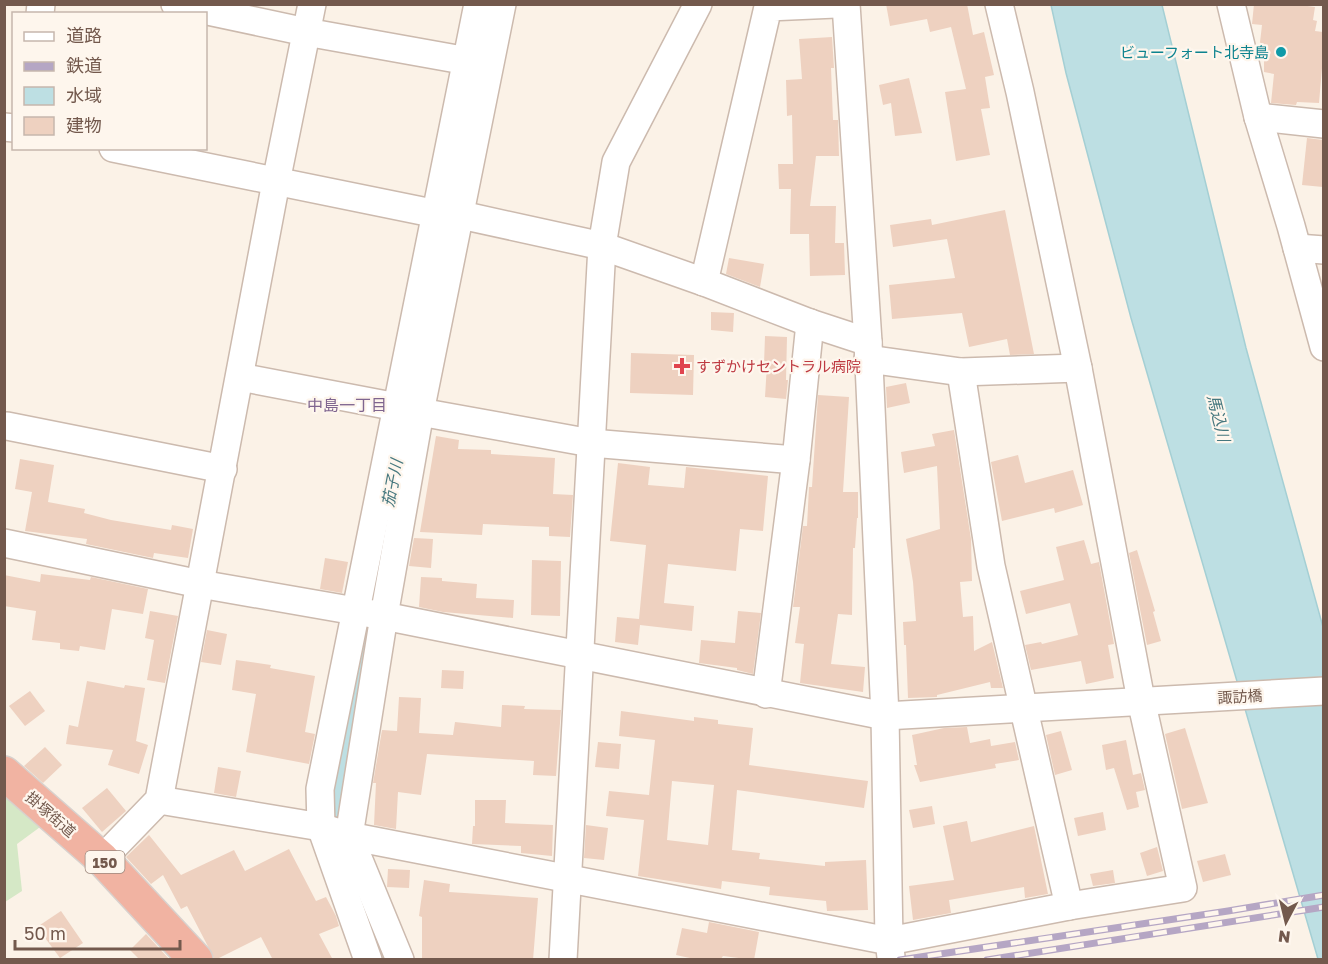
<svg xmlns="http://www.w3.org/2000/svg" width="1328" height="964" font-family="'Golos Text','Noto Sans JP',sans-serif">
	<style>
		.green { fill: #d5e8c6 }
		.water { fill: #bddfe3; stroke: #a4cfd4; stroke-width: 1.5 }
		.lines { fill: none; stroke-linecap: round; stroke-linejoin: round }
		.river { stroke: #bddfe3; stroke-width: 39 }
		.building { fill: #eed1c0; fill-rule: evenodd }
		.minor-casing { stroke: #ccbaae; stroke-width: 30 }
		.highway-casing { stroke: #d8d1cd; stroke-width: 36 }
		.minor { stroke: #fff; stroke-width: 27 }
		.highway { stroke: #f1b3a2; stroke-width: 33 }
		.rail-casing { stroke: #b5a6c4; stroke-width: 7 }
		.rail { stroke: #fef6ed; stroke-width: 4.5; stroke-dasharray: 14; stroke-linecap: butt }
		.culture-dot { fill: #0f9aa8; stroke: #fef6ed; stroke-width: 2 }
		.health-dot { fill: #e0444e; stroke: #fef6ed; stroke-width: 2 }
		.labels { text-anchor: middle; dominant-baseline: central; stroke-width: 4.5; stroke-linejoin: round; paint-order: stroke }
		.shield { fill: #fef6ed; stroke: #9d887d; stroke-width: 1.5 }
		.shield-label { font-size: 14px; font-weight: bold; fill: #73594d }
		.culture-label { font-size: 15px; fill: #0d838f; stroke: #fef6ed; text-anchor: end }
		.health-label { font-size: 15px; fill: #be3a42; stroke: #fef6ed; text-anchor: start }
		.street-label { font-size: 15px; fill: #73594d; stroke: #fef6ed }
		.neighbourhood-label { font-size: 16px; fill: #7f658f; stroke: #fef6ed }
		.water-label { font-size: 16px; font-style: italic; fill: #45777e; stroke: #fef6ed }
	</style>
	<rect width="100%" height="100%" fill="#fbf2e7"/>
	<!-- green -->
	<polygon class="green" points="4,775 51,819 17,844 22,891 5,902"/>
	<!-- water -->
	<polygon class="water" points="1051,5 1162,5 1246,348 1323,627 1323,959 1318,959 1131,318 1066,73"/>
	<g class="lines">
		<!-- river -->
		<polyline class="river" points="368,611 337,812 343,847 382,960"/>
	</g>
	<!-- building -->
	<g class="building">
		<polygon points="886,4 967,4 973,35 984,32 994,75 985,77 990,108 981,109 990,155 956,161 945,92 966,89 951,27 930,32 927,19 890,26"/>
		<polygon points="1254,4 1293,4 1315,7 1313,20 1317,21 1315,31 1323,32 1323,68 1322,68 1319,103 1297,102 1296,105 1271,103 1274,74 1264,72 1264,55 1259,54 1259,51 1262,25 1252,24"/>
		<polygon points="832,37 834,68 831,68 833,120 838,120 839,156 816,156 810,206 836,206 835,243 844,243 845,275 810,276 809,234 790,234 791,189 779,189 778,164 793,164 792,115 787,116 786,80 802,79 799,39"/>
		<polygon points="909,78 922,133 895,136 891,103 883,105 879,85"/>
		<polygon points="1307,138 1323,140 1323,187 1302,185"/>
		<polygon points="1005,210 1034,354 1010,355 1007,339 969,347 962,313 892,319 889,285 955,278 947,239 893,247 890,225 931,219 932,225"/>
		<polygon points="729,258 764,264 760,287 726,274"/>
		<polygon points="711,312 734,313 733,332 711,330"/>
		<polygon points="765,336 787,337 786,380 788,380 786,399 765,397 767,364 764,364"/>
		<polygon points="631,353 694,355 693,395 630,393"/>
		<polygon points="906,383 910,403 887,408 886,387"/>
		<polygon points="818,395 849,397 843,492 858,492 858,518 857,518 855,548 853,548 852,615 838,614 831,664 865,667 863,692 800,683 804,644 795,643 800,607 793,607 803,526 807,526 809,487 812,487"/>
		<polygon points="954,430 971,539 972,581 960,582 963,617 973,616 974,651 992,642 1003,688 991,688 990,682 937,695 937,697 908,698 906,645 904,645 903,622 916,621 913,582 906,539 940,529 937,466 904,473 901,452 935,446 932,434"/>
		<polygon points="436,436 459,440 458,449 491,450 491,454 555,458 553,494 573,495 570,537 549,536 549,527 483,524 482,535 420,532"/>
		<polygon points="1018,455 1025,483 1073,470 1083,505 1055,513 1054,508 1002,521 991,462"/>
		<polygon points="20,459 54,465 48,502 85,509 84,513 111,520 171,530 172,525 193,529 188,558 154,553 153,558 86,544 87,539 25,531 32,492 15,489"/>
		<polygon points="618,463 650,467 648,485 684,488 686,467 768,476 763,531 740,529 736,571 668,564 664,603 694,606 692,631 640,625 638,645 615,642 617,617 639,619 646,545 610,541"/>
		<polygon points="414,538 433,539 431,568 409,566"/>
		<polygon points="1084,540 1091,564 1099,562 1114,644 1108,645 1114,678 1086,684 1081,661 1031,670 1025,645 1041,642 1042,644 1078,635 1070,603 1026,614 1020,591 1064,580 1056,547"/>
		<polygon points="1137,550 1155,611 1153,612 1161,641 1147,645 1129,553"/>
		<polygon points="325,558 348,562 342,593 320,589"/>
		<polygon points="532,560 561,561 560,616 531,615"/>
		<polygon points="41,574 90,580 91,577 148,589 143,614 112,609 105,650 80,646 79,651 60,649 60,643 32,640 36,611 4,606 4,575 40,582"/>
		<polygon points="421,577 442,578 442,581 477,584 476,598 514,600 513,618 443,612 419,607"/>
		<polygon points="150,611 178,616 165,683 147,680 154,640 145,638"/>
		<polygon points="738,611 761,613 753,674 737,670 737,668 699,663 701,640 735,643"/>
		<polygon points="207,630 227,634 221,665 201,662"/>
		<polygon points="236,660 271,665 270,668 315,676 305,732 315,734 309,764 246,752 256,694 232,690"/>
		<polygon points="442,670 464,671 463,689 441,688"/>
		<polygon points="87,681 124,688 125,685 145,688 136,741 148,745 139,774 108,765 113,750 66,744 69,725 78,727"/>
		<polygon points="30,691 45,711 25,726 9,706"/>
		<polygon points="399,697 421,698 419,733 453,735 455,722 501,727 502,705 525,706 524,709 561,710 556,776 533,775 534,761 427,754 421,795 398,792 396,829 374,825 376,783 373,783 382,730 397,731"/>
		<path d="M621,711L694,721V717L718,720V724L753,728L749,765L868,781L864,808L737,790L732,850L760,853L759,859L825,866V862L866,860L868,910L827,911L826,901L769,895L770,887L722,881L721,889L638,876L644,820L606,816L609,791L649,795L655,740L619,736ZM672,781L714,785L708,845L667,840Z"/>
		<polygon points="967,727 970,743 990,739 991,746 1015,742 1019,760 995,764 996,768 920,782 914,765 917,765 912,735 944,728"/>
		<polygon points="1185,728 1208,803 1182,809 1165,734"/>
		<polygon points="1061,731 1072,770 1055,775 1046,735"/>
		<polygon points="1126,740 1133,775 1141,773 1145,790 1136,792 1139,807 1127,810 1114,768 1106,770 1102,745"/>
		<polygon points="598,742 621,744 619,769 595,767"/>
		<polygon points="45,747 62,765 43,783 24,766"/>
		<polygon points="218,767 241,771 236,797 214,793"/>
		<polygon points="107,788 126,811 102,832 82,808"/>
		<polygon points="475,800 506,800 505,823 553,825 552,856 521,853 521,846 472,844 473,826 475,826"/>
		<polygon points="932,806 935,824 913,828 909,810"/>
		<polygon points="1103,812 1106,830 1078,836 1074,818"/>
		<polygon points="967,821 971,842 1034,826 1048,894 1025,898 1024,887 949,900 951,913 913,920 909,886 954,880 943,826"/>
		<polygon points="586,825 608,828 604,860 584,858"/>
		<polygon points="149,835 181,875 234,850 245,871 289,849 316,901 326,897 336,916 339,926 319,934 333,960 273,960 261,937 215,960 187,906 181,909 163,875 151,884 126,857"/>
		<polygon points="1157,847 1163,871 1147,876 1140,853"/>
		<polygon points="1225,854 1231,875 1203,882 1197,861"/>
		<polygon points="388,869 410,870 409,888 387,887"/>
		<polygon points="1113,870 1115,883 1093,886 1090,874"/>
		<polygon points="424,880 450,884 449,892 538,898 533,960 422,960 422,917 419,916"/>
		<polygon points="61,911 83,943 60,958 37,927"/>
		<polygon points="709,922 759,932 754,960 723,956 720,960 699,960 676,955 682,928 707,933"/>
		<polygon points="146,934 170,960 140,960 130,950"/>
	</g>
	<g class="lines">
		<!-- minor casing -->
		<g class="minor-casing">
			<g id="minor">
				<polyline points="175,4 306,32 468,61"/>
				<polyline points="846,4 868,342 885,716 889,941 1069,906 1183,888 1141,700 1078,368 1020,92 999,4"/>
				<polyline points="1231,4 1258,117 1291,226 1324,347"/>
				<polyline points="40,14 41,4"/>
				<polyline points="1258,117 1324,124"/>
				<polyline points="4,127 14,128"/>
				<polyline points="113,148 437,214 461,215 602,246 704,282 810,323 868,342"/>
				<polyline points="1297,248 1324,250"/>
				<polyline points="704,282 768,7 836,4"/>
				<polyline points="868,359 961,372 1078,368"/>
				<polyline points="961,372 991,566 1069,906"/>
				<polyline points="240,377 397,407"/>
				<polyline points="420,412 591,443 796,460"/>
				<polyline points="7,426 223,469"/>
				<polyline points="4,543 200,584 384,616 885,716 1324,691"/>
				<polyline points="766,694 796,460 810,323"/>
				<polyline points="159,800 321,827 349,836 889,941 891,957"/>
				<polyline points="102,859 159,800 276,182 312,4"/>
				<polyline points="368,960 321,827 320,789 478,4"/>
				<polyline points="400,960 349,836 384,616 420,412 502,4"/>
				<polyline points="563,960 602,246 616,162 698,4"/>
			</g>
		</g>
		<!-- highway casing -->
		<g class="highway-casing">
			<polyline id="highway" points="4,773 102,859 196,960"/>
		</g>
		<!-- minor -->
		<use href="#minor" class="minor"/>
		<!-- highway -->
		<use href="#highway" class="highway"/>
		<!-- rail casing -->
		<g class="rail-casing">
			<g id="rail">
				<polyline points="900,960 1228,911 1324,895"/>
				<polyline points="987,960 1324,907"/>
			</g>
		</g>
		<!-- rail -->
		<use href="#rail" class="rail"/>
	</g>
	<!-- markers -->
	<circle class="culture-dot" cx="1281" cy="52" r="6"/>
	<path class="health-dot" d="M679 357h6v6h6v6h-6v6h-6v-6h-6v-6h6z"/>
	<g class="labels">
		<!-- shield labels -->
		<rect class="shield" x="85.5" y="851" width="39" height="22" rx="4.5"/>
		<g class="shield-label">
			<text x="105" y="862">150</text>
		</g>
		<!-- culture labels -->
		<g class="culture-label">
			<text x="1269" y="52">ビューフォート北寺島</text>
		</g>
		<!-- health labels -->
		<g class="health-label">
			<text x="696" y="366">すずかけセントラル病院</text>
		</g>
		<!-- street labels -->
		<g class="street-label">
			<text transform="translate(1240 696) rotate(-3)">諏訪橋</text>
			<text transform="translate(51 814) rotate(41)">掛塚街道</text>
		</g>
		<!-- neighbourhood labels -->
		<g class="neighbourhood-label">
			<text x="347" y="405">中島一丁目</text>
		</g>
		<!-- water labels -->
		<g class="water-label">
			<text transform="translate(1219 418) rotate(76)">馬込川</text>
			<text transform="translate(392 483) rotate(-79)">茄子川</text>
		</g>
	</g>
	<!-- border -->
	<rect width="1328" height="964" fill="none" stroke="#73594d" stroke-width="12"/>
	<!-- legend -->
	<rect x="12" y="12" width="195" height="138" fill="#fef6ed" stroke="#c6b7ad" stroke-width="1.5"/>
	<rect x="24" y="32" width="30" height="9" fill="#ffffff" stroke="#c6b7ad" stroke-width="1.5"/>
	<text x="66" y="42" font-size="18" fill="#73594d">道路</text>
	<rect x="24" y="62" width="30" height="9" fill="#b5a6c4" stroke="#c6b7ad" stroke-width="1.5"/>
	<text x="66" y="72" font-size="18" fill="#73594d">鉄道</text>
	<rect x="24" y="87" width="30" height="18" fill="#bddfe3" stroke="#c6b7ad" stroke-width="1.5"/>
	<text x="66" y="102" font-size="18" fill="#73594d">水域</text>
	<rect x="24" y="117" width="30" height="18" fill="#eed1c0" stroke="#c6b7ad" stroke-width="1.5"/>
	<text x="66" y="132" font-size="18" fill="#73594d">建物</text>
	<!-- north arrow -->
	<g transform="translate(1286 922) rotate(187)" stroke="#fef6ed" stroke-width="4.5" paint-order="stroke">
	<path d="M0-4.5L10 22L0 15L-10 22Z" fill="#73594d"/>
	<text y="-9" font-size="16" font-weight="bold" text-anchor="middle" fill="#73594d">N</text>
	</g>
	<!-- scale -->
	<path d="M15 940v9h165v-9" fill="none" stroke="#73594d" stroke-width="3"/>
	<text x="24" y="940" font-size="18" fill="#73594d" stroke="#fef6ed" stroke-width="4.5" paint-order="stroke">50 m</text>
</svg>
